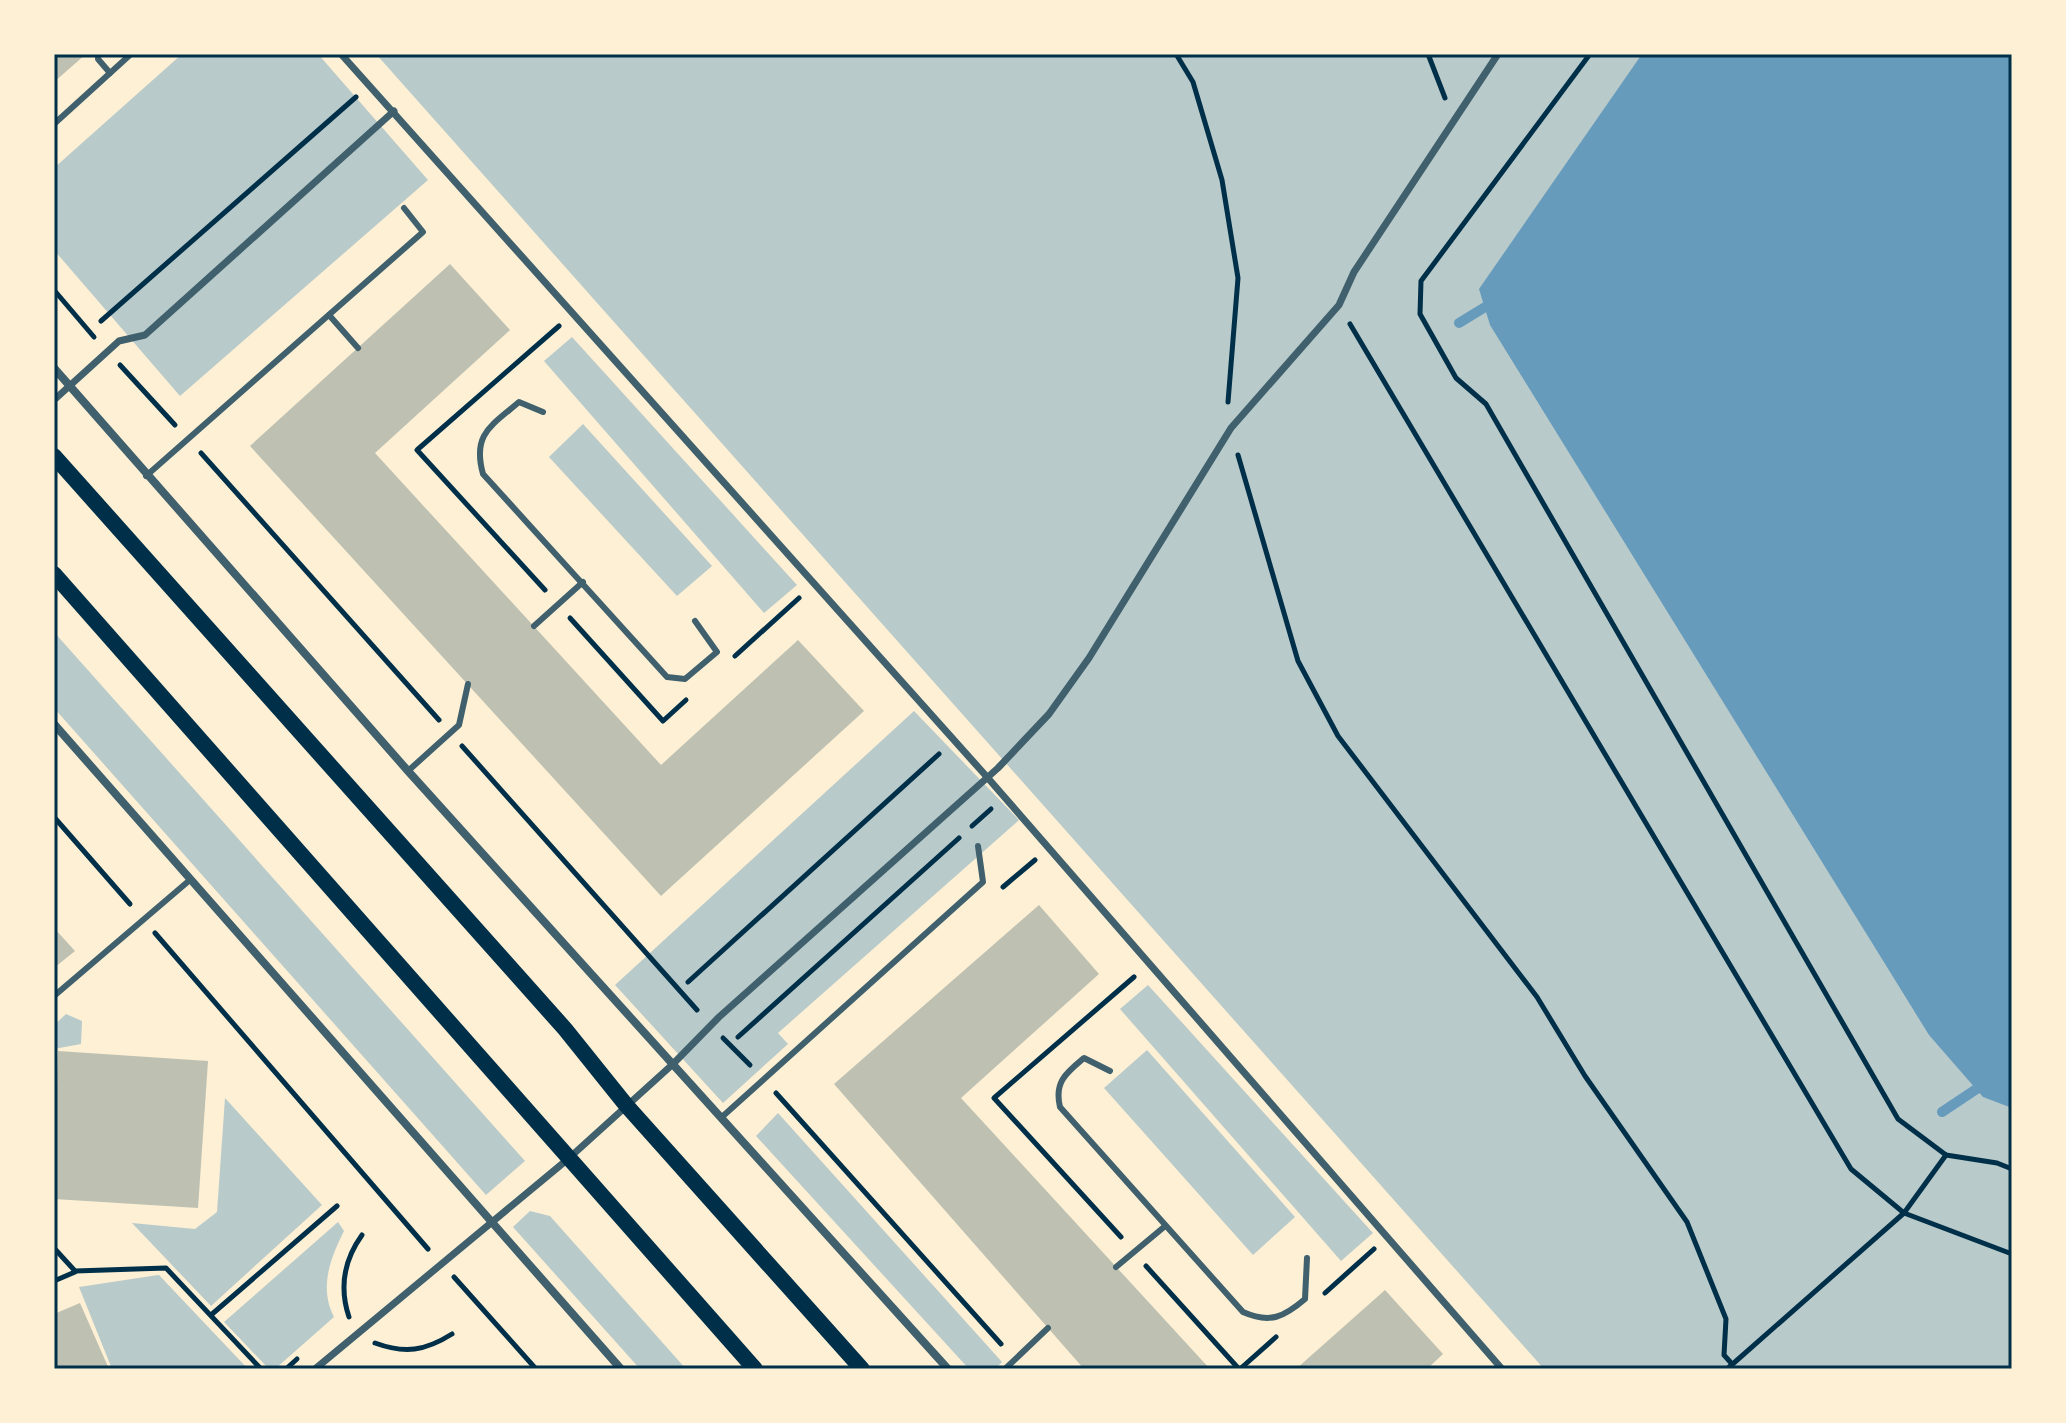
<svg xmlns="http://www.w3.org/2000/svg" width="2066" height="1423" font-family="Lato,sans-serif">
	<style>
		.green { fill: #b9caca }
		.water { fill: #669bbc }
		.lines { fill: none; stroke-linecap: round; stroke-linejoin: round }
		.stream { stroke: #669bbc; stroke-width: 10 }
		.building { fill: #bec0b2 }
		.path { stroke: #003049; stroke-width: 5 }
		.service { stroke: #3f606c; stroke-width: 6 }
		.pedestrian { stroke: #3f606c; stroke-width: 7 }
		.minor { stroke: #3f606c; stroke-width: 8 }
		.secondary { stroke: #003049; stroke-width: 16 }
		.neatline { fill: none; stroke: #003049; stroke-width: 3 }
	</style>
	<rect width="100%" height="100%" fill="#fdf0d5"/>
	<!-- green -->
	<g class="green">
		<polygon points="182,54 318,54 428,180 180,396 54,250 54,168"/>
		<polygon points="376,54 2012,54 2012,1369 1544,1369"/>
		<polygon points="572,337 797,585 764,613 544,361"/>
		<polygon points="583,424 712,566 677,596 549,457"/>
		<polygon points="54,632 525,1161 486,1195 54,708"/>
		<polygon points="914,711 1019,820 778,1033 788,1044 723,1103 615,985"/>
		<polygon points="1148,985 1373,1233 1341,1261 1120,1009"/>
		<polygon points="66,1014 82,1021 81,1044 54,1049 54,1025"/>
		<polygon points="1147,1050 1295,1217 1253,1255 1104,1088"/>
		<polygon points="225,1098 322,1205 211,1306 132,1223 195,1229 217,1212"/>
		<polygon points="778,1113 1002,1362 995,1369 969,1369 756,1136"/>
		<polygon points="530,1211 550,1216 686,1369 640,1369 513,1227"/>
		<path d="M338,1222L344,1231C330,1259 319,1288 334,1317L275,1369H269L224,1322Z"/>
		<polygon points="158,1275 159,1275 248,1369 112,1369 79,1287"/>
	</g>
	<!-- water -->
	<polygon class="water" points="1642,54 2012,54 2012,1108 1983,1097 1929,1035 1490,325 1479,289"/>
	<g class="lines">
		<!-- stream -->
		<g class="stream">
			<polyline points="1459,323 1495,301"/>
			<polyline points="1942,1112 1987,1082"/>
		</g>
	</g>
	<!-- building -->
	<g class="building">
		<polygon points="54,54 86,54 54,82"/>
		<polygon points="450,264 510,330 375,453 661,765 798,640 864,711 661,896 250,446"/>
		<polygon points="1039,905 1099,974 961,1098 1210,1369 1084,1369 834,1084"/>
		<polygon points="54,928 75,951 54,968"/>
		<polygon points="58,1051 208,1061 198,1208 54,1199"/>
		<polygon points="1385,1290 1443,1354 1427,1369 1296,1369"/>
		<polygon points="80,1303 109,1369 54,1369 54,1314"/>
	</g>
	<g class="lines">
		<!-- path -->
		<g class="path">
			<polyline points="1176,54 1193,82 1222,180 1238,278 1228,402"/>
			<polyline points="1428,54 1445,98"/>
			<polyline points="1590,54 1421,281 1420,314 1456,378 1486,404 1898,1119 1946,1155 1997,1163 2012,1169"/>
			<polyline points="54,290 94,337"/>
			<polyline points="101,321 356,97"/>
			<polyline points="1350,324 1851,1169 1904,1213 2012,1254"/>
			<polyline points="120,365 175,425"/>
			<polyline points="201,453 439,720"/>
			<polyline points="1238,455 1298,661 1338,736 1537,997 1585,1076 1687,1222 1726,1319 1724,1355 1732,1364"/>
			<polyline points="545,590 417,450 559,326"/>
			<polyline points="570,618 663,721 686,700"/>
			<polyline points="735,656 799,598"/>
			<polyline points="462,746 697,1010"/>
			<polyline points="54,817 130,904"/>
			<polyline points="972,826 991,809"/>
			<polyline points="1003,887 1035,860"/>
			<polyline points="155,933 428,1249"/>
			<polyline points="688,982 939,754"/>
			<polyline points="738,1037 959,838"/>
			<polyline points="723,1038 750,1065"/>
			<polyline points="776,1093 1001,1344"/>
			<polyline points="1121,1237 994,1098 1134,977"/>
			<polyline points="54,1248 75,1271 166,1268 261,1369"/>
			<polyline points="1146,1266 1239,1369"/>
			<polyline points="454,1277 536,1369"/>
			<polyline points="54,1281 75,1272"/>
			<polyline points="1325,1293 1374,1249"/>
			<polyline points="211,1315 337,1206"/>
			<path d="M349,1317C339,1287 344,1260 362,1235"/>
			<path d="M375,1343C405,1354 425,1351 452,1334"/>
			<polyline points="286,1369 297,1359"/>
			<polyline points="1240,1369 1276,1337"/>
			<polyline points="1727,1369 1904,1213 1946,1155"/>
		</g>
		<!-- service -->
		<g class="service">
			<polyline points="98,54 98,59 110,73"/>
			<polyline points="54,124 131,54"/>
			<polyline points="329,315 358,348"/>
			<path d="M543,412L519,402C491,426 472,434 483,474L667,677L685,679L717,652L695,621"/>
			<polyline points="146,476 423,232 404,208"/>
			<polyline points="534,626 583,582"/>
			<polyline points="408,771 459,725 468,684"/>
			<polyline points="54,996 191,879"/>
			<path d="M1110,1071L1084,1058C1066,1073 1054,1082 1060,1107L1243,1312C1270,1324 1284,1317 1305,1299L1307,1258"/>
			<polyline points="723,1116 983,882 978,846"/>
			<polyline points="1116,1267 1164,1227"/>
			<polyline points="1005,1369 1048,1328"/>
		</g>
		<!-- pedestrian -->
		<g class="pedestrian">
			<polyline points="341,54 987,777 1502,1369"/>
			<polyline points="54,400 119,341 145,335 394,111"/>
			<polyline points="315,1369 568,1159 673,1064 719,1017 998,768 1049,714 1089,658 1231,428 1339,305 1354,272 1498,54"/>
		</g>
		<!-- minor -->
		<g class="minor">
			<polyline points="54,368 408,771 948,1369"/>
			<polyline points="54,724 621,1369"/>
		</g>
		<!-- secondary -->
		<g class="secondary">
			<polyline points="54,456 565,1029 626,1105 862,1369"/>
			<polyline points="54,574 755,1369"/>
		</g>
	</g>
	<!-- border -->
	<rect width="2066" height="1423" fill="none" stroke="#fdf0d5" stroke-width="112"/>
	<rect x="56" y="56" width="1954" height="1311" class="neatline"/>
</svg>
